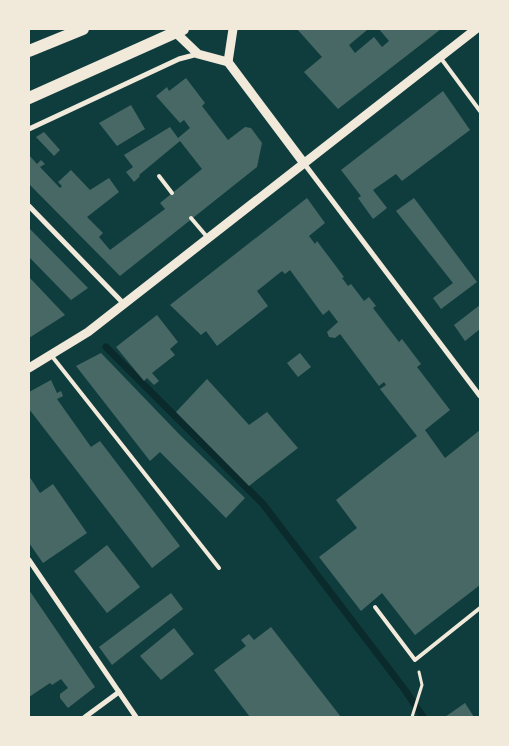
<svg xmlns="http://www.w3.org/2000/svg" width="509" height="746" font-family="Quicksand,sans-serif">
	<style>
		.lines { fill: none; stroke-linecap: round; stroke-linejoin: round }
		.stream { stroke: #0a2a2b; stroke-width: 7 }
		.building { fill: #486865 }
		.path { stroke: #f1e9da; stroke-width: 3 }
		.service { stroke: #f1e9da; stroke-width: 4 }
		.minor { stroke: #f1e9da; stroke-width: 5 }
		.tertiary { stroke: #f1e9da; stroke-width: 9 }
		.primary { stroke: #f1e9da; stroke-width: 12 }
	</style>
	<rect width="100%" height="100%" fill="#0f3d3e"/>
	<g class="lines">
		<!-- stream -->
		<polyline class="stream" points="106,347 263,504 405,690 423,717"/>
	</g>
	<!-- building -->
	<g class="building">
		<polygon points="297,29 365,29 367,30 349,45 355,53 374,37 382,47 389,41 379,29 441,29 338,109 304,72 322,57"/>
		<polygon points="186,78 205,103 202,106 228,140 245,127 251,128 262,143 257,167 120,276 29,184 29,155 37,164 41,160 45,164 40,167 60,188 62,186 58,182 71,170 90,190 109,178 119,192 87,217 103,233 99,237 110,250 165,209 160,203 202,169 180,141 139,175 140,176 134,182 126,172 133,167 124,155 170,127 178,138 190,128 184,120 180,123 156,96 167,87 169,91"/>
		<polygon points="443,91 470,130 402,181 396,174 373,190 387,208 373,219 358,198 361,196 341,170"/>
		<polygon points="131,105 145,129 117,146 99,123"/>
		<polygon points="44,132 60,150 54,156 36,137"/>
		<polygon points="307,198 325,223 309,236 315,244 317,241 344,277 342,278 348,286 351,284 364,301 369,297 376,306 373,308 399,342 402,339 421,364 417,367 450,410 425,430 445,458 480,430 480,585 415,635 382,593 361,611 319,557 357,528 336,500 417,436 380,389 386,385 384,382 379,386 340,334 335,338 329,337 327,332 338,322 329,310 323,315 290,270 285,274 282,271 257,291 268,306 217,346 206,331 201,335 170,305"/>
		<polygon points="414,198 477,282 441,309 433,298 453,283 396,211"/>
		<polygon points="29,228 88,288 71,300 29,257"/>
		<polygon points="29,277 65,315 29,338"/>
		<polygon points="480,305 480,329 465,341 454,325"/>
		<polygon points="157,315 178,342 170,349 175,355 152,373 159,381 154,385 147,378 144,381 116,347"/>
		<polygon points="101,353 179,434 245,498 226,518 160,452 150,461 76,366"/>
		<polygon points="300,353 311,367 298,377 287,363"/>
		<polygon points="207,379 249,425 267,412 298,448 249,486 176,412"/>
		<polygon points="51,380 57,393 61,391 63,396 57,399 91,447 100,441 180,546 152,568 29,409 29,392"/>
		<polygon points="29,476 40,493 53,484 87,533 43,563 29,543"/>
		<polygon points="107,545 140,587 107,613 74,571"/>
		<polygon points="29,590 95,687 68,708 60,698 60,694 68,688 61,679 52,685 50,683 29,697"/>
		<polygon points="171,593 183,609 112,665 99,647"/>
		<polygon points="271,627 341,717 250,717 214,670 246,646 241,640 249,634 254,640"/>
		<polygon points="174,628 194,654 161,680 140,656"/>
		<polygon points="465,703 474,717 445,717"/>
	</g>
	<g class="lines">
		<!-- path -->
		<polyline class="path" points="412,717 422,685 419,672"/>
		<!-- service -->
		<g class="service">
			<polyline points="440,57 480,111"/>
			<polyline points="159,176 172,193"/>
			<polyline points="191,218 208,238"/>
			<polyline points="51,355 219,568"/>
			<polyline points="375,607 415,660 480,608"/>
		</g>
		<!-- minor -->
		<g class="minor">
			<polyline points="29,129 179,59 198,54"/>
			<polyline points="303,162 480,396"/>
			<polyline points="29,206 124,304"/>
			<polyline points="29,560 136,717"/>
			<polyline points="85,717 119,692"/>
		</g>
		<!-- tertiary -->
		<g class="tertiary">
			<polyline points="172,29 198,54 228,62 303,162"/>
			<polyline points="228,62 233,29"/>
			<polyline points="29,368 88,332 476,29"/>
		</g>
		<!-- primary -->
		<g class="primary">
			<polyline points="29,51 83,29"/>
			<polyline points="29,98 183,29"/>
		</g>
	</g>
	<!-- border -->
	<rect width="509" height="746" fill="none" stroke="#f1e9da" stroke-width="60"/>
</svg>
